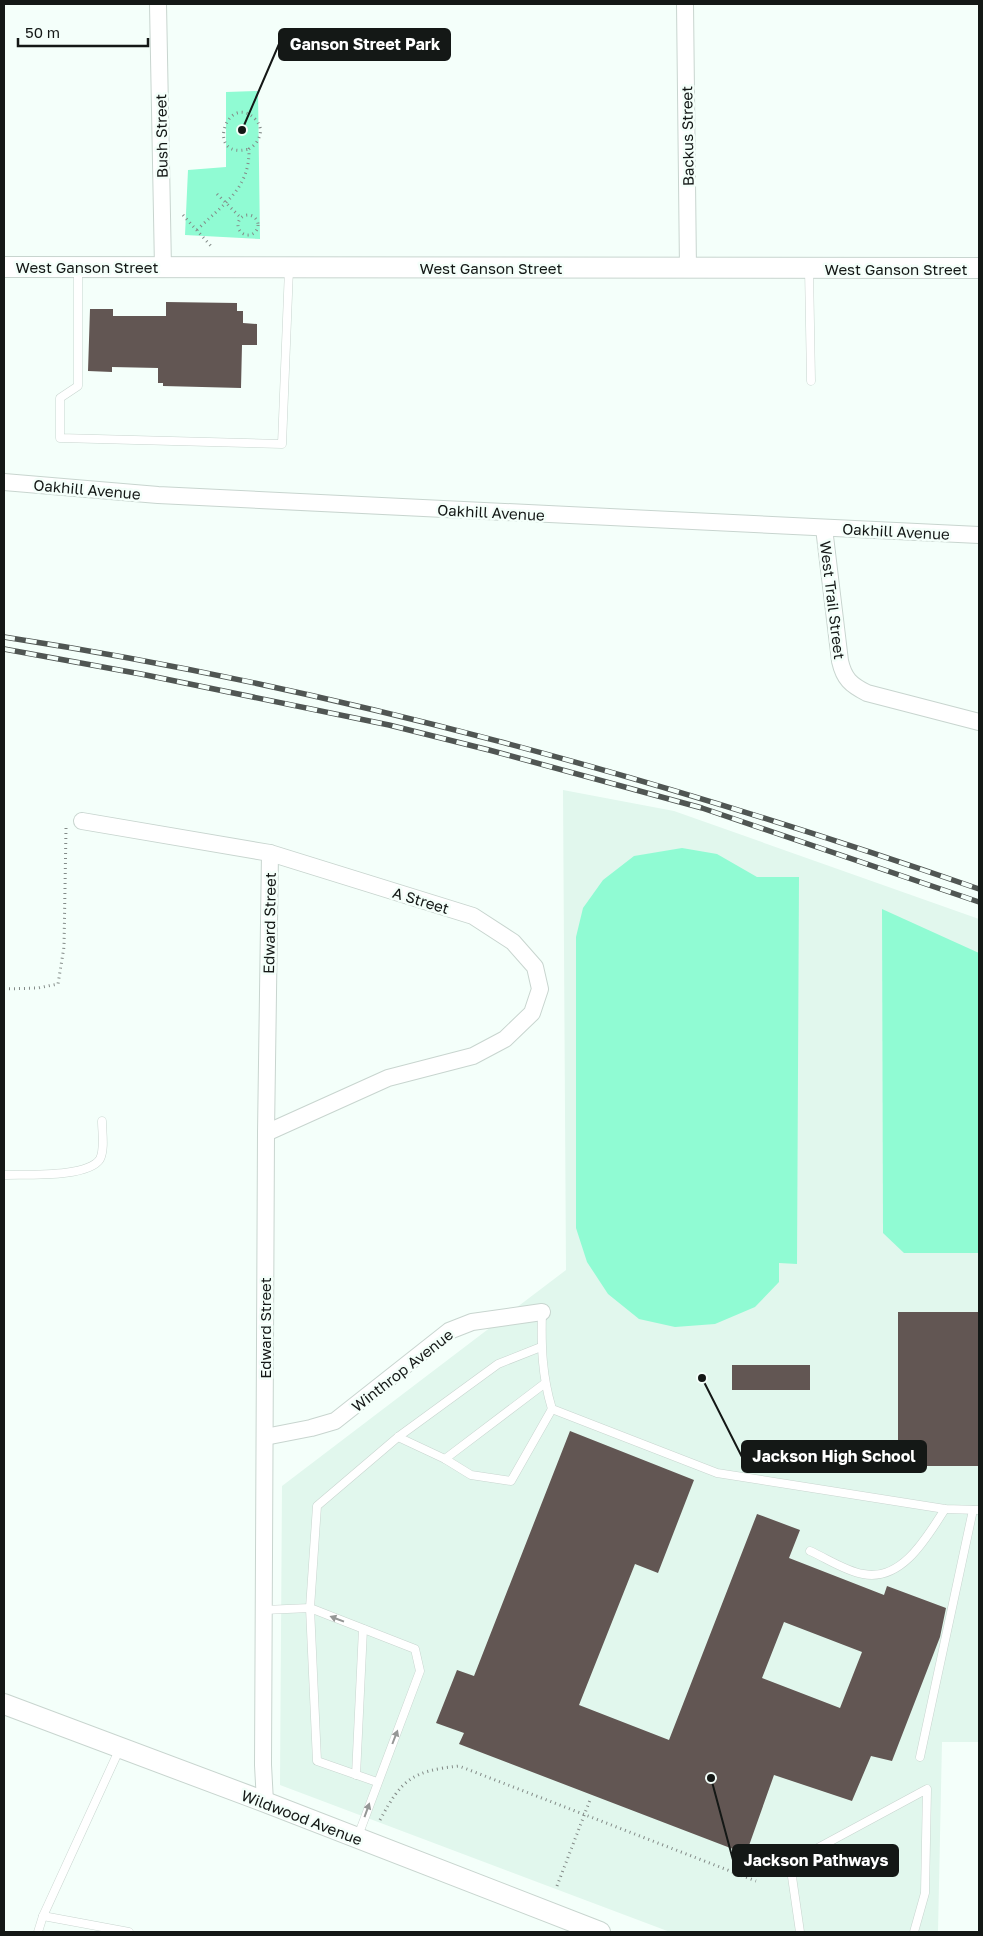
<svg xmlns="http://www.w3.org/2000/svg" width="983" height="1936" font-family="'Golos Text',sans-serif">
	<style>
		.built { fill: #e1f7ed }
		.green { fill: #90fbd3 }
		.building { fill: #625653; fill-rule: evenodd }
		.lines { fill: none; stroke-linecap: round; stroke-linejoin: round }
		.service-casing { stroke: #c8d5cf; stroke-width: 9 }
		.minor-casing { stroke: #c8d5cf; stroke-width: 18 }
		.tertiary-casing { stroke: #c8d5cf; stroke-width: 22 }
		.path { stroke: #838a87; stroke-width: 3; stroke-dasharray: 1 4; stroke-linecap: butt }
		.service { stroke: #fff; stroke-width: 8 }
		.minor { stroke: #fff; stroke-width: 16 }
		.tertiary { stroke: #fff; stroke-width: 20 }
		.rail-casing { stroke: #505653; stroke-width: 5.5 }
		.rail { stroke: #f4fffa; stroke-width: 4; stroke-dasharray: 11; stroke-linecap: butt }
		.oneway { fill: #959796 }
		.labels { text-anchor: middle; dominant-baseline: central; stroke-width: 5; stroke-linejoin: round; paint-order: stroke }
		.street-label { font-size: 15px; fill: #141816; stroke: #f4fffa }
		.leader { fill: none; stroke: #141816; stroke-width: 2 }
		.callout-dot { fill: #141816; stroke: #f4fffa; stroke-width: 2 }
		.callout { fill: #141816; stroke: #141816; stroke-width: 2 }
		.callout-label { font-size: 16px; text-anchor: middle; font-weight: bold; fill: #fff }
	</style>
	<rect width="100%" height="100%" fill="#f4fffa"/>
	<!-- built -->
	<polygon class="built" points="563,790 674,811 979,919 979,1742 942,1742 938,1932 670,1932 280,1785 282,1486 566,1270"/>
	<!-- green -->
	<g class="green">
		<polygon points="258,91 260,239 185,235 188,170 226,167 226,92"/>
		<polygon points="682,848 717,854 757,877 799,877 797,1264 779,1263 779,1282 755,1307 715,1324 675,1327 639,1319 608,1294 587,1262 576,1228 576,937 583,908 603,880 634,856"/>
		<polygon points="882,909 979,953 979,1253 904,1253 883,1233"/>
	</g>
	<!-- building -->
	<g class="building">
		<polygon points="166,302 237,303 237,311 243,311 243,323 257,324 257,345 242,345 241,388 163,386 163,383 158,383 158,368 112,367 112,372 88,371 90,309 113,309 113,316 166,316"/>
		<rect x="898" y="1312" width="81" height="154"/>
		<rect x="732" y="1365" width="78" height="25"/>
		<path d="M570,1431L694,1480L658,1573L635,1564L579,1705L669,1740L757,1514L800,1530L789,1558L884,1595L887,1586L946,1608L940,1637L892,1761L871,1756L852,1801L774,1775L746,1854L459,1744L464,1733L436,1723L457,1670L474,1676ZM784,1622L862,1652L840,1708L762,1678Z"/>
	</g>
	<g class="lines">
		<!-- service casing -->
		<g class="service-casing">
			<g id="service">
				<polyline points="78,268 78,386 60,398 60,438 282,444 289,269"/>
				<polyline points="809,269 811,381"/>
				<path d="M4,1175C25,1174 88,1178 100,1159C105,1149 102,1132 102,1121"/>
				<path d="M542,1312C541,1346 542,1376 552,1409L717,1473L945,1509L979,1510"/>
				<polyline points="398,1437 445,1459 471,1475 511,1481 552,1409"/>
				<polyline points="445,1459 544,1384"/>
				<path d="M810,1551C826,1558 845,1571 863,1574C902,1582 927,1537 945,1509"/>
				<polyline points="264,1610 310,1608 317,1761 377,1782"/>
				<polyline points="120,1748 43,1916 129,1932"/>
				<polyline points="920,1757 973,1510"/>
				<polyline points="356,1775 363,1629"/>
				<polyline points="358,1836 420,1671 415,1649 310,1608 317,1506 398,1437 498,1364 541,1347"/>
				<polyline points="38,1932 43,1916"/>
				<polyline points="800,1932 790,1863 927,1789 925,1893 914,1932"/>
			</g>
		</g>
		<!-- minor casing -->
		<g class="minor-casing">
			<g id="minor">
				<polyline points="158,4 163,268"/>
				<polyline points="685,4 688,269"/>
				<polyline points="4,482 158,495 979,535"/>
				<path d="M824,528L840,661C844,679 851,685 867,693L979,722"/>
				<polyline points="82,821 270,853 473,916 513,942 535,967 540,989 532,1013 505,1039 473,1056 388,1078 266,1133"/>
				<polyline points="265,1437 311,1428 335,1421 449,1331 472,1322 542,1312"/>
				<polyline points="265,1802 263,1765 266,1133 270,853"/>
			</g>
		</g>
		<!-- tertiary casing -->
		<g class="tertiary-casing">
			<g id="tertiary">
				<polyline points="4,267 979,268"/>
				<polyline points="4,1704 265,1802 600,1932"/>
			</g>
		</g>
		<!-- path -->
		<g class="path">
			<polyline points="217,194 241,218"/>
			<polyline points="183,215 211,246"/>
			<circle cx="248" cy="225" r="10"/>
			<path d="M197,230C223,204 250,189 249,149C259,143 265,130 256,120C228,89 203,161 249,149"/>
			<polyline points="4,989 38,988 58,984 64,947 66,828"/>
			<path d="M380,1820C402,1779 412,1771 459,1766L756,1881"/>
			<polyline points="557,1886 590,1800"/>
		</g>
		<!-- service -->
		<use href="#service" class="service"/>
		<!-- minor -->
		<use href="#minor" class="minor"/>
		<!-- tertiary -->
		<use href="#tertiary" class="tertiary"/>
		<!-- rail casing -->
		<g class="rail-casing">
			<g id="rail">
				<path d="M4,637C337,688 661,779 979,889"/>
				<polyline points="4,649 141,674 389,725 489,750 702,808 979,902"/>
			</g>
		</g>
		<!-- rail -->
		<use href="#rail" class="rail"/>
	</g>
	<!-- one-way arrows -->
	<defs><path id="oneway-solid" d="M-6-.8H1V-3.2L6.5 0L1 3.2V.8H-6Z" transform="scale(1.25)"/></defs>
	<g class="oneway">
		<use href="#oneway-solid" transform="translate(337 1619) rotate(-159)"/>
		<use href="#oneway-solid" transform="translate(395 1737) rotate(-69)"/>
		<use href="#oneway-solid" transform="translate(367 1810) rotate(-70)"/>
	</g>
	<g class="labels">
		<!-- street labels -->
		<g class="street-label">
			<text transform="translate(161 136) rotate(-91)">Bush Street</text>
			<text transform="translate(687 136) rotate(-91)">Backus Street</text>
			<text x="87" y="267">West Ganson Street</text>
			<text x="491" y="268">West Ganson Street</text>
			<text x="896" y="269">West Ganson Street</text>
			<text transform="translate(87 489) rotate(5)">Oakhill Avenue</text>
			<text transform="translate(491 512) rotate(3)">Oakhill Avenue</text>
			<text transform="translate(896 531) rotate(3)">Oakhill Avenue</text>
			<text transform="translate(833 600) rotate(83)">West Trail Street</text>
			<text transform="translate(421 900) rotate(17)">A Street</text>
			<text transform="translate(269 923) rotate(-89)">Edward Street</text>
			<text transform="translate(265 1328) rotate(-90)">Edward Street</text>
			<text transform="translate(402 1370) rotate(-38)">Winthrop Avenue</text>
			<text transform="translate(302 1817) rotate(21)">Wildwood Avenue</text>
		</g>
	</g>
	<!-- callouts -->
	<path class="leader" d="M242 130L279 44M702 1378L742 1457M711 1778L733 1860"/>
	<g class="callout-dot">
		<circle cx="242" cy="130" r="5"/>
		<circle cx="702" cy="1378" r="5"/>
		<circle cx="711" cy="1778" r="5"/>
	</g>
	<g class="callout">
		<rect x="279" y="29" width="171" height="31" rx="5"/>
		<rect x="742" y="1441" width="184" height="31" rx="5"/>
		<rect x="733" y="1845" width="165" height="31" rx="5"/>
	</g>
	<g class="callout-label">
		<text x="365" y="50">Ganson Street Park</text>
		<text x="834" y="1462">Jackson High School</text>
		<text x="816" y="1866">Jackson Pathways</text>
	</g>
	<!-- border -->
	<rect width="983" height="1936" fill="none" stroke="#141816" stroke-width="10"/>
	<!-- scale -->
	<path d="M18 38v8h130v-8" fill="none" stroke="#141816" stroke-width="2.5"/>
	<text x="25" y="38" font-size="15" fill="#141816" stroke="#f4fffa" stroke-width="4" paint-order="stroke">50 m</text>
</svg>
